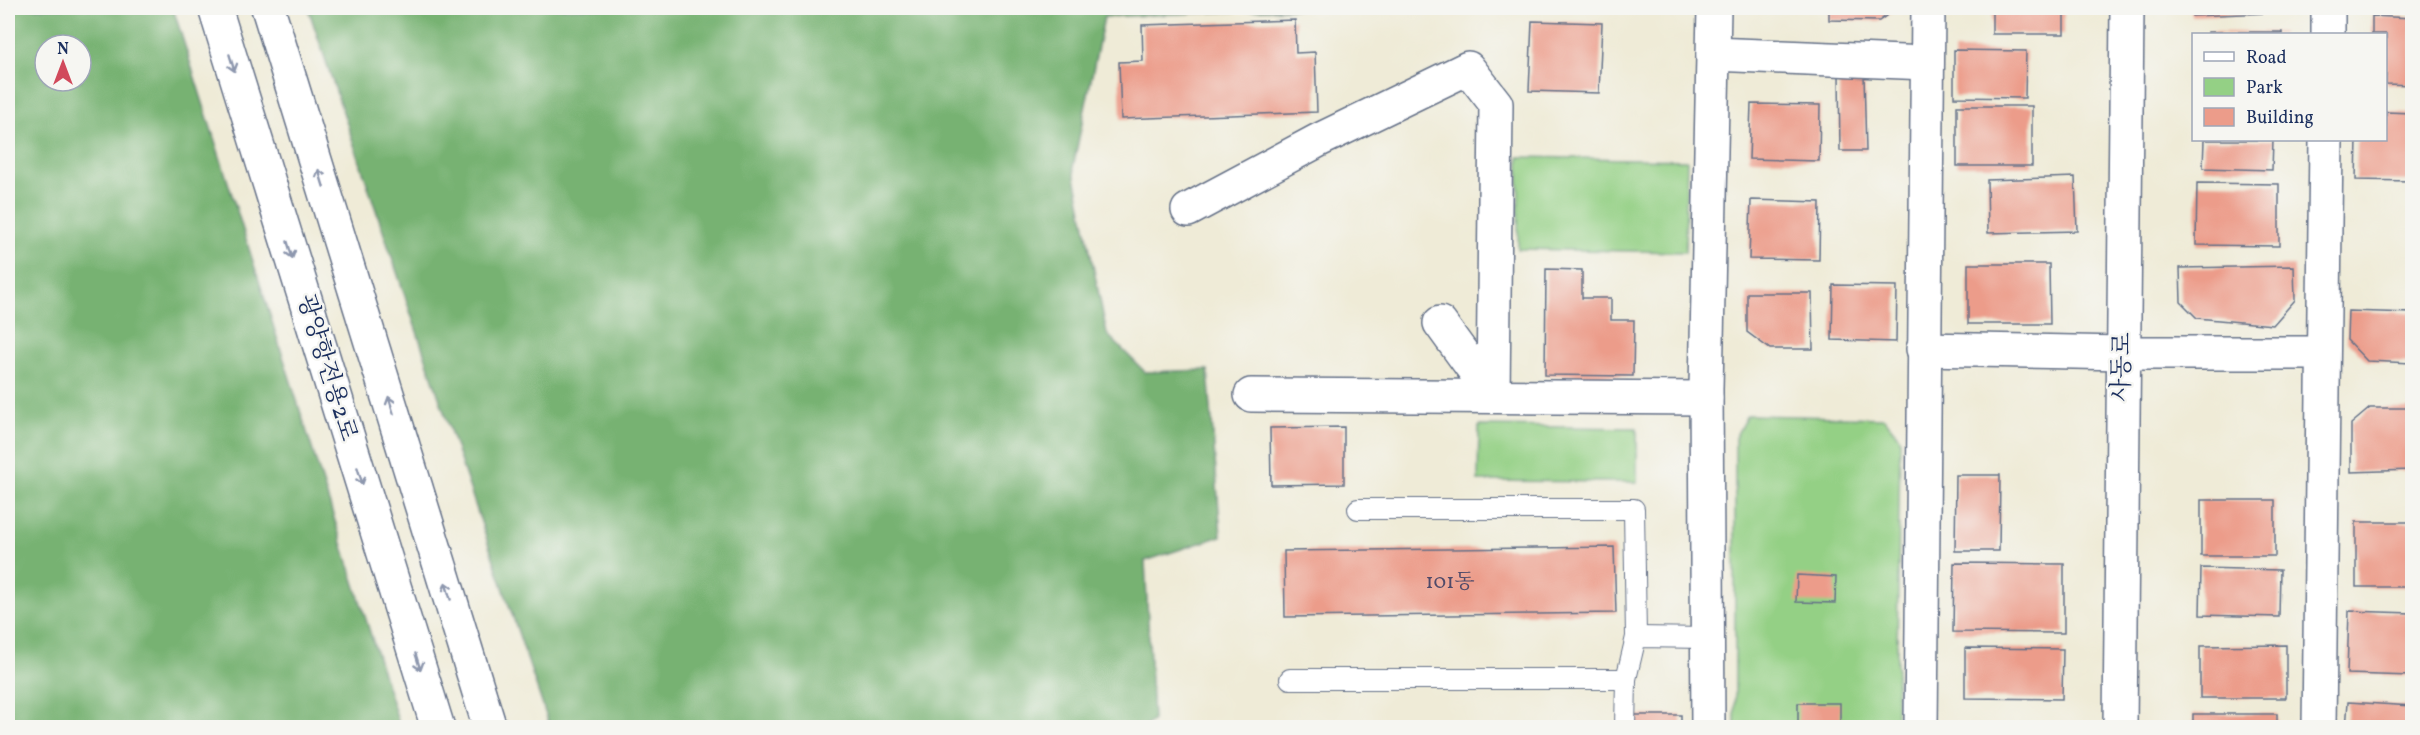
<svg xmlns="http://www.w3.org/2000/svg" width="2420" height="735" font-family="Vollkorn,'Noto Serif KR',serif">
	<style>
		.green { fill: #94d085; stroke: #588072; stroke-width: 1.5 }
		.forest { fill: #77b272; stroke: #497068; stroke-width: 1.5; fill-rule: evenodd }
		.building { fill: #ec9c8a }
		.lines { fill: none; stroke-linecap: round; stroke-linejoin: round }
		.service-casing { stroke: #657188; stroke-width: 22 }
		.minor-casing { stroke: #657188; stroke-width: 36 }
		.tertiary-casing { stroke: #657188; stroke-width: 36 }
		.trunk-casing { stroke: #657188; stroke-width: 36 }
		.service { stroke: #fff; stroke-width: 20 }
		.minor { stroke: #fff; stroke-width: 33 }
		.tertiary { stroke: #fff; stroke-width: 33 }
		.trunk { stroke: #fff; stroke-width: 33 }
		.oneway { stroke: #8d97ae }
		.labels { text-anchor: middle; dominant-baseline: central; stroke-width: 5; stroke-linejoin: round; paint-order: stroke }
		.number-label { font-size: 21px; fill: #4f4a69 }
		.street-label { font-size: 24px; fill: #1b2f5e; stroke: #f6f6f2 }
	</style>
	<rect width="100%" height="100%" fill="#f6f6f2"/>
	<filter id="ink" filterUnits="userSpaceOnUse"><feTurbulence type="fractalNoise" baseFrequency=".0167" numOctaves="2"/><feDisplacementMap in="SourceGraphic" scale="12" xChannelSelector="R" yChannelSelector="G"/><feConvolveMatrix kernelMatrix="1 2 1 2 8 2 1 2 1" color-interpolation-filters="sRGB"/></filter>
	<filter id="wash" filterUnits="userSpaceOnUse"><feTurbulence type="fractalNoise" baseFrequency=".008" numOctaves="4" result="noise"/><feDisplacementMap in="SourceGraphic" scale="24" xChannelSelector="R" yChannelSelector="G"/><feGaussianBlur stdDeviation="1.35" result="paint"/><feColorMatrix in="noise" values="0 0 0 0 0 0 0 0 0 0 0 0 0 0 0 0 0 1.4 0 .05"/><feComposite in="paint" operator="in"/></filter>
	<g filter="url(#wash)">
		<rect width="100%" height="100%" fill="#efebd7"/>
		<!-- green -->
		<g class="green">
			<polygon points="1519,157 1687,160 1685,252 1518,249"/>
			<polygon points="1747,415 1884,418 1900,438 1896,727 1735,727 1735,438"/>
			<polygon points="1479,426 1637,428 1637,482 1478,481"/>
		</g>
		<!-- forest -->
		<g class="forest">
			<path d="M8,8H173L400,727H8ZM45,45H81V81H45Z"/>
			<polygon points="308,8 1309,8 1104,17 1073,167 1107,334 1145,372 1208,370 1221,536 1145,561 1153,720 1144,728 550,727"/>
		</g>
		<g id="blocks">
			<!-- building -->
			<g class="building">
				<polygon points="1829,8 1897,8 1879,21 1829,20"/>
				<rect x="1992" y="8" width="72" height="26"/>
				<polygon points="2191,8 2295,8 2295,12 2192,16"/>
				<polygon points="2372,16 2412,18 2412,85 2386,84 2386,34 2372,34"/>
				<polygon points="1295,20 1296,53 1315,52 1317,112 1121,119 1119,62 1143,61 1142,25"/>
				<polygon points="1532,21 1602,23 1599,93 1529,91"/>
				<rect x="2208" y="32" width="74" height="2"/>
				<polygon points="1954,50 2026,51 2025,98 1954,97"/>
				<polygon points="1839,75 1864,75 1866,151 1840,151"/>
				<polygon points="1751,104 1820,105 1819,161 1749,159"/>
				<rect x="1957" y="106" width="75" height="60"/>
				<polygon points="2386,112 2412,113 2412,181 2356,180 2357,140 2386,140"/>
				<polygon points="2204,140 2273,140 2272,170 2203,168"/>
				<polygon points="2075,177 2077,231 1988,233 1987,180"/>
				<polygon points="2197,183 2279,184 2279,246 2196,245"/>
				<polygon points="1751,200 1820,202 1819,260 1749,259"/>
				<polygon points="1968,264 2049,264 2050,324 1968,324"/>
				<polygon points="2294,266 2295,300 2273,325 2197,318 2181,302 2180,268"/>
				<polygon points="1546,269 1582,270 1582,298 1611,298 1611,320 1634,320 1633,376 1545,375"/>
				<polygon points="1833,285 1897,286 1896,342 1832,340"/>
				<polygon points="1747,293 1812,293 1813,349 1770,349 1747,332"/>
				<polygon points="2348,311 2412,313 2412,363 2367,361 2347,340"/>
				<polygon points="2370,408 2412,408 2412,470 2351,472 2351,424"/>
				<polygon points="1344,427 1344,484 1271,485 1270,428"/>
				<polygon points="1956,475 2000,475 1999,551 1955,551"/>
				<rect x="2201" y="500" width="74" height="56"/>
				<rect x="2356" y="522" width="56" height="65"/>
				<polygon points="1614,547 1616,613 1285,617 1284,551"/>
				<polygon points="1954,563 2064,564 2064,633 1953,632"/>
				<polygon points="2201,568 2280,570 2279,617 2200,615"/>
				<polygon points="1797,575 1836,577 1835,603 1796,602"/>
				<polygon points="2349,611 2412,613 2412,676 2347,674"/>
				<polygon points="2286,645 2286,698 2200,698 2200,646"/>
				<polygon points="1965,648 2063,649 2062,699 1965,698"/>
				<polygon points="2348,702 2412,706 2412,728 2346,728"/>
				<rect x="1798" y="703" width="42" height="23"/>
				<rect x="2193" y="714" width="84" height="14"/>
				<rect x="1634" y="715" width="47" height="13"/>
			</g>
		</g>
	</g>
	<g filter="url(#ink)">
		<use href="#blocks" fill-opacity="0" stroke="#657188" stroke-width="1.5"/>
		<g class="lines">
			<!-- service casing -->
			<g class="service-casing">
				<g id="service">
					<polyline points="1358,509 1634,509 1636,637"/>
					<polyline points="1290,679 1626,679"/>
					<polyline points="1625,728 1626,679 1636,637 1708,638"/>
				</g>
			</g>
			<!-- minor casing -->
			<g class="minor-casing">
				<g id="minor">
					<polyline points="2328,34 2328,8"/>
					<polyline points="1713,54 1927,63"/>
					<polyline points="1188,210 1319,140 1468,68 1496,104 1493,396"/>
					<polyline points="1440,323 1493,396"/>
					<polyline points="1923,349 2123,353 2322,353"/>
					<polyline points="1251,395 1706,398"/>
					<polyline points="1708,728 1706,389 1714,8"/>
					<polyline points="1921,728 1928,8"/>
					<polyline points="2319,728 2326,140"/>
				</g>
			</g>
			<!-- tertiary casing -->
			<g class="tertiary-casing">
				<polyline id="tertiary" points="2120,728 2127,8"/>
			</g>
			<!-- trunk casing -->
			<g class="trunk-casing">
				<g id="trunk">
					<polyline points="215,8 438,728"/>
					<polyline points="268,8 490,728"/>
				</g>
			</g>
			<!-- service -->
			<use href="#service" class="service"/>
			<!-- minor -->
			<use href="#minor" class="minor"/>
			<!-- tertiary -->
			<use href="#tertiary" class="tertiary"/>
			<!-- trunk -->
			<use href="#trunk" class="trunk"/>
		</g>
		<!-- one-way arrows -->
		<defs><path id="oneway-shaft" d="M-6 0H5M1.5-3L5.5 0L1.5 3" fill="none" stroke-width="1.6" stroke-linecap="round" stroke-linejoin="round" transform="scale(1.5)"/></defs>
		<g class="oneway">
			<use href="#oneway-shaft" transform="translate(232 63) rotate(73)"/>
			<use href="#oneway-shaft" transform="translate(321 178) rotate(-107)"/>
			<use href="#oneway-shaft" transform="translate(290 250) rotate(73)"/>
			<use href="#oneway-shaft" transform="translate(391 405) rotate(-107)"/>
			<use href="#oneway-shaft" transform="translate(360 476) rotate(73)"/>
			<use href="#oneway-shaft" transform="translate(448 591) rotate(-107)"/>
			<use href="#oneway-shaft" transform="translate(418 662) rotate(73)"/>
		</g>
	</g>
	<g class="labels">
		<!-- number labels -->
		<g class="number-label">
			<text x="1450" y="582">101동</text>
		</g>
		<!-- street labels -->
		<g class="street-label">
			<text transform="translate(2123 367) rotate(-89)">사동로</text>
			<text transform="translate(326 368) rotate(73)">광양항전용2로</text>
		</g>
	</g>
	<!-- margin -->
	<rect width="2420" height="735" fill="none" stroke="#f6f6f2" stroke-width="30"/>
	<!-- legend -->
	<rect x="2192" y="33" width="195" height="108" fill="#f6f6f2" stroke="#9ea6b7" stroke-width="1.5"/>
	<rect x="2204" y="52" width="30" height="9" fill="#ffffff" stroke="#9ea6b7" stroke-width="1.5"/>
	<text x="2246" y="63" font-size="18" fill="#1b2f5e">Road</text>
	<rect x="2204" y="78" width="30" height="18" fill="#94d085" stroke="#9ea6b7" stroke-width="1.5"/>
	<text x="2246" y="93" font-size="18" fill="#1b2f5e">Park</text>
	<rect x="2204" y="108" width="30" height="18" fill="#ec9c8a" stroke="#9ea6b7" stroke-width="1.5"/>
	<text x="2246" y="123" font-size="18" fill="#1b2f5e">Building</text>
	<!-- north arrow -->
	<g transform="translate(63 63)"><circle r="28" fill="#f6f6f2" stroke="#9ea6b7" stroke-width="1.5"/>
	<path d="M0-4.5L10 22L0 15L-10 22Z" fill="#d1495b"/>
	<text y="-9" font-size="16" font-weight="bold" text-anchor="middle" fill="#1b2f5e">N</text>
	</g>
</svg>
